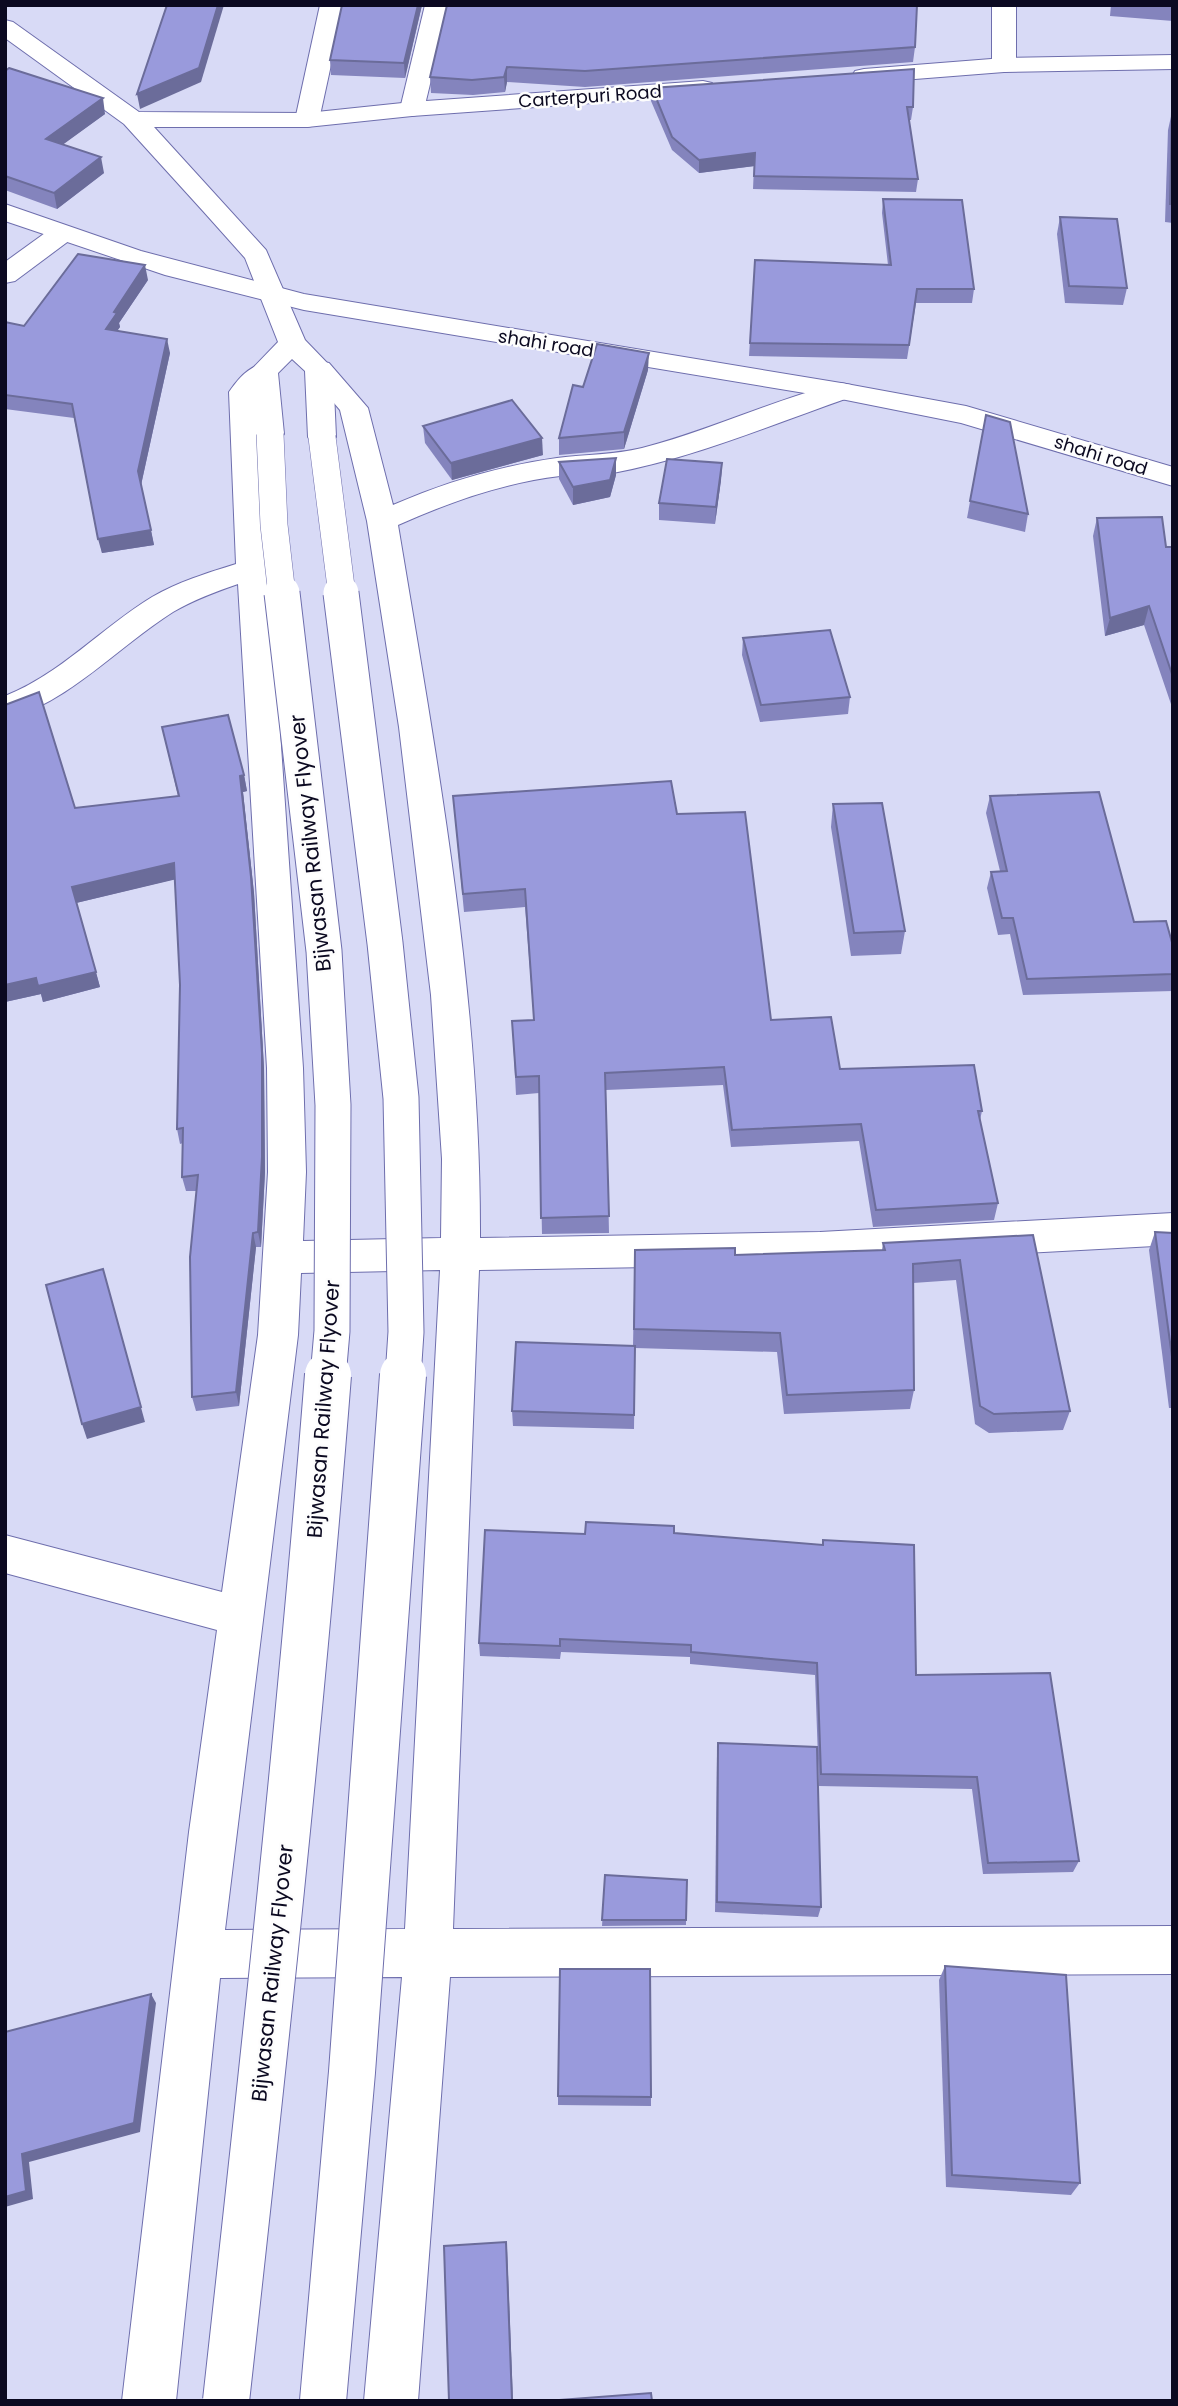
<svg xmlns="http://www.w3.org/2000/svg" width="1178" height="2406" font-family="Poppins,sans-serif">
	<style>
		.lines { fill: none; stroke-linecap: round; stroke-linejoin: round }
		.minor-casing { stroke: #6e6ead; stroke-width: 2 }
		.tertiary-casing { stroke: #6e6ead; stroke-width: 2 }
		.secondary-casing { stroke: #6e6ead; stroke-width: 2 }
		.minor { fill: #fff; fill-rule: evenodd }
		.tertiary { fill: #fff; fill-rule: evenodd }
		.secondary { fill: #fff; fill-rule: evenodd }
		.secondary-bridge-far2-casing { stroke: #6e6ead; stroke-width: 28; stroke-linecap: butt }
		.secondary-bridge-far1-casing { stroke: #6e6ead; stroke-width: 37; stroke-linecap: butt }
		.secondary-bridge-casing { stroke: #6e6ead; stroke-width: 48; stroke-linecap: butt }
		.secondary-bridge-far2 { stroke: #fff; stroke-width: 27 }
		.secondary-bridge-far1 { stroke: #fff; stroke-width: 35 }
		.secondary-bridge { stroke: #fff; stroke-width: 46 }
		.wall { fill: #8484bd }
		.shaded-wall { fill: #6b6c9a }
		.building { fill: #999adc; stroke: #6b6c9a; stroke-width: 2 }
		.labels { text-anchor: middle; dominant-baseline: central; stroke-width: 5; stroke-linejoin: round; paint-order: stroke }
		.far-street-label { font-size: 18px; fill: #0b0920; stroke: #fdfdfd }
		.street-label { font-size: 21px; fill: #0b0920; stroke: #fdfdfd }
	</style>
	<rect width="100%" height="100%" fill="#d8daf6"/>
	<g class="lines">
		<!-- minor casing -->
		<g class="minor-casing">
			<g id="minor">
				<polygon points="320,5 344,5 319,120 316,125 307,127 298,125 295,120"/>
				<polygon points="425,5 449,5 424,109 421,114 412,116 403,114 400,109"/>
				<polygon points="992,5 1016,5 1016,65 1013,70 1004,72 995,70 992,65"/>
				<polygon points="61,226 70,228 74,234 70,240 15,281 5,283 5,262 52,228"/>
				<path d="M319,361L329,363L368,408L393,505C446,482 500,466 557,458C586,454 614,455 642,448C710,431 774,399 841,383L851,385L855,391L851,397C773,424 694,458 613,473C595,476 577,474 560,476C502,483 450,502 398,525C437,760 481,999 480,1238L820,1232L1173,1213V1245L820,1264L479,1270L453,1929L1173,1926V1974L450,1977L418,2401H364L402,1977L220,1978L176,2401H122L189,1832L217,1630L5,1573V1535L222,1592L258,1335L268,1172L267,1068L238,584C215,592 193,600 173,612C116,648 71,701 5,720V696C61,674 101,628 152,597C178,582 207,573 236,564L229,392C240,376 254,360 274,365L278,371L257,394L303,1068L306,1172L303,1241L441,1238L442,1159L431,995L399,727L367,521L340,410L305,369L309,363ZM440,1270L405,1929L225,1930L298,1335L301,1273Z"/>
			</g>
		</g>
		<!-- tertiary casing -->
		<g class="tertiary-casing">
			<polygon id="tertiary" points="5,204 141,251 304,294 841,383 966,406 1173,467 1173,486 961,423 841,399 304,310 165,275 5,221"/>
		</g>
		<!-- secondary casing -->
		<g class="secondary-casing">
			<g id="secondary">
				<polygon points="5,20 13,22 139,112 307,113 412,102 703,81 712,83 715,88 712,93 703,95 412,116 307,127 154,127 266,250 305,340 333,369 336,437 332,443 322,446 312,443 308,437 305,371 292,359 278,373 284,434 280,440 270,443 260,440 256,434 250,371 278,342 245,258 203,211 124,124 5,38"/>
				<polygon points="1173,55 1173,69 1004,72 864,83 855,81 852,76 855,71 864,69 1004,58"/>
			</g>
		</g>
		<!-- minor -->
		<use href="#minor" class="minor"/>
		<!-- tertiary -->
		<use href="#tertiary" class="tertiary"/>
		<!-- secondary -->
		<use href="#secondary" class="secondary"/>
		<!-- secondary-bridge-far2 casing -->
		<g class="secondary-bridge-far2-casing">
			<g id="secondary-bridge-far2">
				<polyline points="270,434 274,525 282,595"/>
				<polyline points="322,437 342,595"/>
			</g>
		</g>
		<!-- secondary-bridge-far1 casing -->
		<g class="secondary-bridge-far1-casing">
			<g id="secondary-bridge-far1">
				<polyline points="282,593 324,951 333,1105 332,1331 328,1377"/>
				<polyline points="341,593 385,943 401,1098 406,1332 403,1377"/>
			</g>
		</g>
		<!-- secondary-bridge casing -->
		<g class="secondary-bridge-casing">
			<g id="secondary-bridge">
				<path d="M226,2401C264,2059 301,1718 328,1375"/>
				<polyline points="323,2401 352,2072 403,1375"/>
			</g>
		</g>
		<!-- secondary-bridge-far2 -->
		<use href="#secondary-bridge-far2" class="secondary-bridge-far2"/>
		<!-- secondary-bridge-far1 -->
		<use href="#secondary-bridge-far1" class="secondary-bridge-far1"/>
		<!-- secondary-bridge -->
		<use href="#secondary-bridge" class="secondary-bridge"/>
	</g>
	<!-- wall -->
	<g class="wall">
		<polygon points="422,5 405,78 331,75 330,60"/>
		<polygon points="447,5 915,47 913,62 585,87 507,82 505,92 473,95 431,93 430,77"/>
		<polygon points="1111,5 1173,5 1173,21 1110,16"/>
		<polygon points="5,71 105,114 63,144 104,173 57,209 5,190"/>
		<polygon points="652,88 913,107 911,120 909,120 918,179 916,192 753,189 754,166 699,173 672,150 651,101"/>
		<polygon points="1172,112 1173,112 1173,223 1165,222 1168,130"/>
		<polygon points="883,199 974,289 972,303 916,303 907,359 749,356 755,260 888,265 882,213"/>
		<polygon points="1060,217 1127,288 1123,305 1065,303 1057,234"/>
		<polygon points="148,280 119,323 120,327 117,330 170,353 141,485 154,545 102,553 74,418 5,409 5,322 24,326"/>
		<polygon points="648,370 624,449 559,455 559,438 583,387"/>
		<polygon points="986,415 1028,514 1025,532 967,518"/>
		<polygon points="423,426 543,455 452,480 425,443"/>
		<polygon points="616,458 616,475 610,497 573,505 559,479 559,462"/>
		<polygon points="722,463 721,480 715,524 659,520 659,503"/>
		<polygon points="1097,518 1166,547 1173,547 1173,710 1144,625 1105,636 1093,536"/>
		<polygon points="743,638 850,697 848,714 760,722 742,655"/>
		<polygon points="5,705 75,808 178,796 162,727 244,775 247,791 243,792 254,893 264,1068 265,1172 261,1247 256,1247 239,1406 196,1411 192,1397 196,1191 186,1191 182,1177 183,1143 180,1144 177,1129 180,985 175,879 76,903 100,987 43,1002 41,994 5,1002"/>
		<polygon points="453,796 677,814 771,1020 840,1069 982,1111 980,1120 998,1203 994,1220 873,1227 859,1141 731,1147 723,1085 606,1090 609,1233 542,1234 539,1093 516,1095 513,1038 534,1020 525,907 464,912"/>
		<polygon points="990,796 1134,922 1173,946 1173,991 1023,995 1010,934 998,935 987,888 991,872 1000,871 986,813"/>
		<polygon points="833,804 905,931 901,954 851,956 831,827"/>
		<polygon points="1155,1232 1173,1233 1173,1408 1169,1408 1149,1250"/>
		<polygon points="1033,1235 1070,1411 1063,1430 989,1433 975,1424 956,1280 913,1283 914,1390 910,1409 784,1414 777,1352 635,1348 634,1429 513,1426 512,1411 633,1346 635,1250 735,1255 882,1250 883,1243"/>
		<polygon points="674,1533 822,1545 823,1540 916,1675 1079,1861 1073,1872 983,1874 972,1789 819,1786 815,1675 690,1664 690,1657 561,1652 560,1659 480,1656 479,1643 585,1534"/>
		<polygon points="718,1743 821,1907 818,1917 715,1912 717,1755"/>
		<polygon points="605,1875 686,1920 686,1925 602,1926"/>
		<polygon points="945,1966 1080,2183 1071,2195 946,2187 939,1980"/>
		<polygon points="558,2096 651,2097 651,2106 558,2105"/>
	</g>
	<!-- shaded-wall -->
	<g class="shaded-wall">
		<polygon points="218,5 224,5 201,82 140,109 137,94"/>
		<polygon points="418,5 422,5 405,78 404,63"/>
		<polygon points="507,67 507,82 505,92 504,77"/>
		<polygon points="103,98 105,114 50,154 46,139"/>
		<polygon points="755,153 755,166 699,173 699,160"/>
		<polygon points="101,157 104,173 57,209 54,193"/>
		<polygon points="145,265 148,280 119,323 120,327 109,343 106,329 114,312"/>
		<polygon points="167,339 170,353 141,485 138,471"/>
		<polygon points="649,353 648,370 624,449 624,432"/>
		<polygon points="542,438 543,455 452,480 451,463"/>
		<polygon points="616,458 616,475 610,497 573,505 573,487"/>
		<polygon points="722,463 721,480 715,524 716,507"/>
		<polygon points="151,530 154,545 102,553 98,539"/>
		<polygon points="1149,606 1144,625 1105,636 1110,618"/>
		<polygon points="244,775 247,791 243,792 254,893 264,1068 265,1172 261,1247 258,1232 240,776"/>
		<polygon points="174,863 177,879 76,903 72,887"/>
		<polygon points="96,972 100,987 43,1002 41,994 5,1002 5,985 36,978"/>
		<polygon points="253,1233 256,1247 239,1406 236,1392"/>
		<polygon points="103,1269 145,1422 87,1439 82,1424"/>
		<polygon points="151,1994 156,2003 140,2132 29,2162 33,2199 5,2207 5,2197 22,2154"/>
		<polygon points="506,2242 507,2249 513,2401 512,2401"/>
	</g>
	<!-- building -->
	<g class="building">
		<polygon points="167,5 218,5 199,68 137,94"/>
		<polygon points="342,5 418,5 404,63 330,60"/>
		<polygon points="447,5 917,5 915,47 585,71 507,67 504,77 472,80 430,77"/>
		<polygon points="9,68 103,98 46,139 101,157 54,193 5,176 5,71"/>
		<polygon points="914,69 913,107 907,107 918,179 754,176 755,153 699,160 672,137 652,88"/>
		<polygon points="1172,112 1173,112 1173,204 1170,204"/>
		<polygon points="883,199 962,200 974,289 917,289 909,345 750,343 755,260 891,265"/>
		<polygon points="1060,217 1117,219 1127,288 1069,286"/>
		<polygon points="78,254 145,265 114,312 117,313 106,329 167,339 138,471 151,530 98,539 72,404 5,395 5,322 24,326"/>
		<polygon points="597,344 649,353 624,432 559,438 573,385 583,387"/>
		<polygon points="512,400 542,438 451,463 423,426"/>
		<polygon points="986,415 1010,422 1028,514 970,501"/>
		<polygon points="616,458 610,480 573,487 559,462"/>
		<polygon points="667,459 722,463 716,507 659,503"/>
		<polygon points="1162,517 1166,547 1173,547 1173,677 1149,606 1110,618 1097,518"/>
		<polygon points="830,630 850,697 761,705 743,638"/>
		<polygon points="39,692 75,808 179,796 162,727 228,715 244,775 240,776 251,877 262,1053 262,1157 258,1232 253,1233 236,1392 192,1397 190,1257 198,1175 182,1177 183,1128 177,1129 180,985 174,863 72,887 96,972 38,986 36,978 5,985 5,705"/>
		<polygon points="671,781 677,814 745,812 771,1020 831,1017 840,1069 974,1065 982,1111 978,1111 998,1203 876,1210 861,1124 732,1130 724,1067 605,1073 609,1216 541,1218 539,1076 516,1077 512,1021 534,1020 525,889 463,894 453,796"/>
		<polygon points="1099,792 1134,922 1166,921 1173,946 1173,974 1027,979 1013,918 1002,918 991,872 1007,871 990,796"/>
		<polygon points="882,803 905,931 854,933 833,804"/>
		<polygon points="1155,1232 1173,1233 1173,1364"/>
		<polygon points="1033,1235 1070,1411 994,1414 980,1406 960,1260 913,1264 914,1390 787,1395 780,1333 634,1329 635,1250 735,1248 735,1255 885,1250 883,1243"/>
		<polygon points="103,1269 141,1407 82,1424 46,1285"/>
		<polygon points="516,1342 635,1346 634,1415 512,1411"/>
		<polygon points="586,1522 674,1526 674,1533 823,1545 823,1540 914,1545 916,1675 1050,1673 1079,1861 988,1863 977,1777 821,1774 817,1663 691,1652 691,1645 560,1639 560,1646 479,1643 485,1530 585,1534"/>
		<polygon points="718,1743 817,1747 821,1907 717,1902"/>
		<polygon points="605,1875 687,1880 686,1920 602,1920"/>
		<polygon points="945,1966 1066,1975 1080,2183 952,2175"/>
		<polygon points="560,1969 650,1969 651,2097 558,2096"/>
		<polygon points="151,1994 134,2123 22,2154 26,2191 5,2197 5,2032"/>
		<polygon points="506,2242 512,2401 449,2401 444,2246"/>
		<polygon points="651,2393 652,2401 546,2401"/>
	</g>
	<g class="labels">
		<!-- far-street labels -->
		<g class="far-street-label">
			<text transform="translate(590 96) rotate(-4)">Carterpuri Road</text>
			<text transform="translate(546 343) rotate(9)">shahi road</text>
			<text transform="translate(1101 455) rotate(17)">shahi road</text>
		</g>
		<!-- street labels -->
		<g class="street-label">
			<text transform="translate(310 843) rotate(-96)">Bijwasan Railway Flyover</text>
			<text transform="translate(323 1409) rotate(-86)">Bijwasan Railway Flyover</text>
			<text transform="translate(272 1973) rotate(-84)">Bijwasan Railway Flyover</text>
		</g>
	</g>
	<!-- border -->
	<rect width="1178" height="2406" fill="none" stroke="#0b0920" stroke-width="14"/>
</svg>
